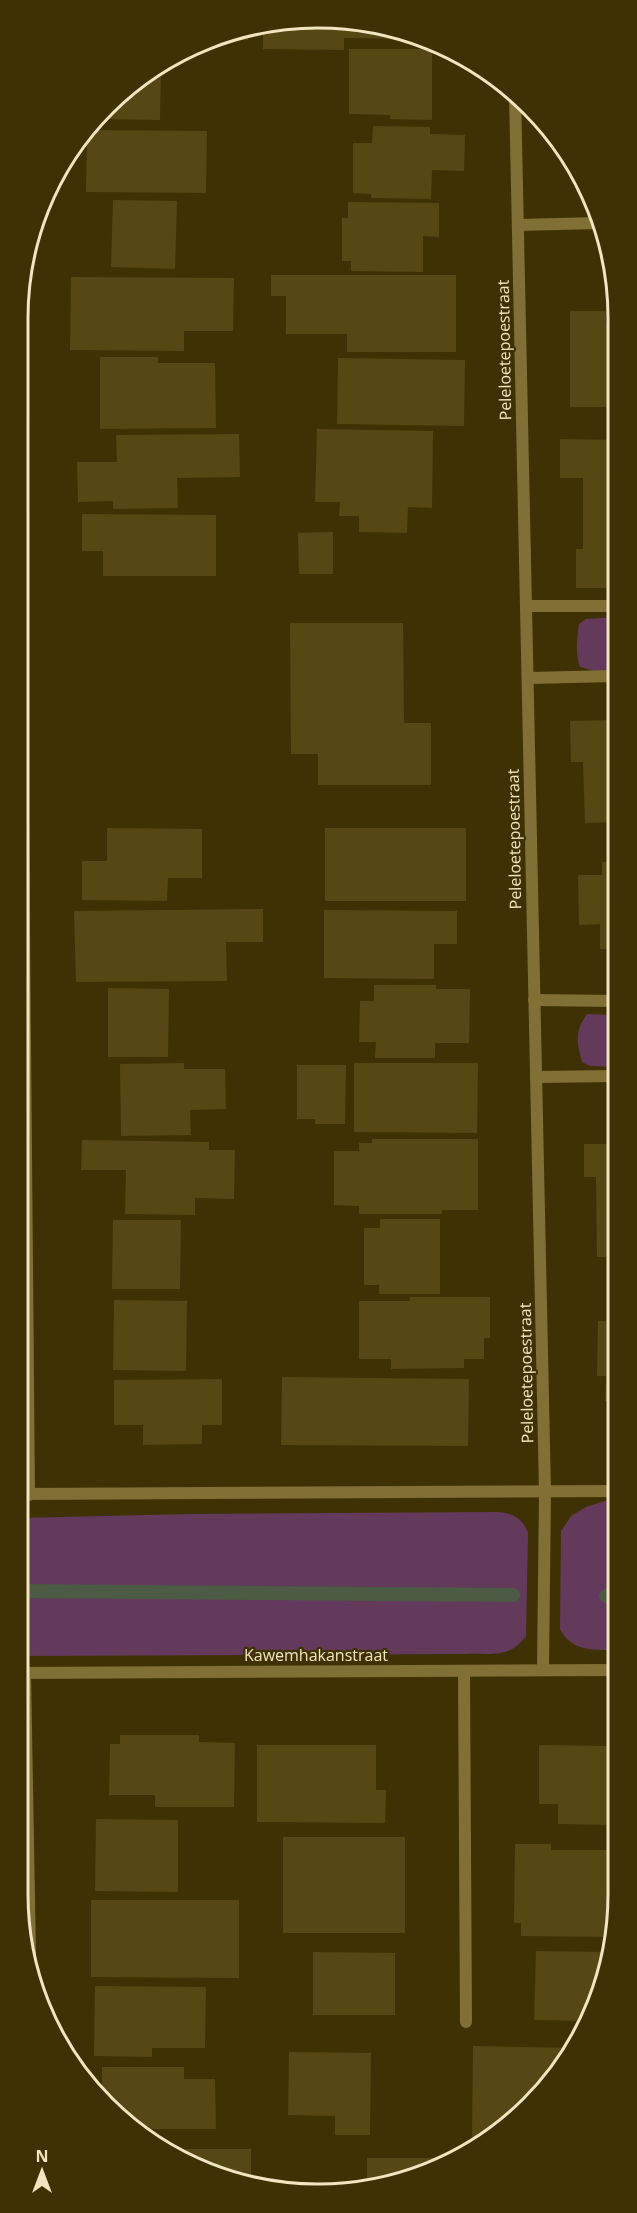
<svg xmlns="http://www.w3.org/2000/svg" width="637" height="2213" font-family="'Open Sans',sans-serif">
	<style>
		.green { fill: #633a5b }
		.lines { fill: none; stroke-linecap: round; stroke-linejoin: round }
		.stream { stroke: #4b5b44; stroke-width: 14 }
		.building { fill: #564815 }
		.street { stroke: #807036; stroke-width: 12 }
		.labels { text-anchor: middle; dominant-baseline: central; stroke-width: 4.5; stroke-linejoin: round; paint-order: stroke }
		.street-label { font-size: 16px; fill: #f1e6bf; stroke: #3e3204 }
		.rim { fill: none; stroke: #f1e6bf; stroke-width: 3 }
	</style>
	<rect width="100%" height="100%" fill="#3e3204"/>
	<!-- green -->
	<g class="green">
		<path d="M616,617V671L598,672L580,667C575,654 577,638 579,624L586,619Z"/>
		<path d="M587,1014L615,1015V1067L590,1066L582,1062C577,1041 574,1033 587,1014Z"/>
		<path d="M605,1501H614V1650C592,1650 571,1651 560,1629L561,1531L571,1516L586,1507Z"/>
		<path d="M497,1512C512,1513 523,1518 528,1533L526,1636C509,1659 492,1653 465,1654L19,1656V1518L190,1514Z"/>
	</g>
	<g class="lines">
		<!-- stream -->
		<g class="stream">
			<polyline points="19,1591 513,1595"/>
			<polyline points="606,1596 614,1596"/>
		</g>
	</g>
	<!-- building -->
	<g class="building">
		<polygon points="263,24 377,24 418,39 344,38 344,50 263,49"/>
		<polygon points="248,28 248,40 221,40"/>
		<polygon points="349,49 432,49 432,120 390,119 390,115 349,114"/>
		<polygon points="161,65 160,120 106,119 106,115 151,69"/>
		<polygon points="373,126 430,127 430,134 465,135 464,171 432,170 431,199 371,198 371,194 353,193 353,143 372,143"/>
		<polygon points="90,130 207,131 206,193 86,192 87,133"/>
		<polygon points="113,200 177,201 175,269 111,267"/>
		<polygon points="348,202 439,203 439,237 423,236 423,272 351,271 351,261 342,261 342,218 348,218"/>
		<polygon points="271,275 456,275 456,352 347,352 347,334 286,334 286,296 271,296"/>
		<polygon points="71,277 234,278 233,331 184,331 184,351 70,350"/>
		<polygon points="570,311 606,311 606,323 616,323 616,407 570,407"/>
		<polygon points="100,357 158,357 158,363 215,363 216,428 100,429"/>
		<polygon points="338,358 465,360 464,426 337,424"/>
		<polygon points="317,429 433,431 432,508 408,507 407,533 359,532 359,516 339,516 340,502 315,502"/>
		<polygon points="239,434 240,477 177,478 178,508 113,509 113,501 78,502 77,462 117,462 116,435"/>
		<polygon points="560,439 616,440 616,588 576,588 576,549 583,549 583,478 560,478"/>
		<polygon points="82,514 216,515 216,576 103,576 103,551 82,551"/>
		<polygon points="333,532 333,574 299,574 298,533"/>
		<polygon points="290,623 403,623 404,723 431,723 431,785 318,785 318,754 291,754"/>
		<polygon points="616,720 615,822 585,823 583,762 571,762 570,721"/>
		<polygon points="107,828 202,829 202,878 168,878 167,901 82,900 82,861 107,861"/>
		<rect x="325" y="828" width="141" height="73"/>
		<polygon points="602,862 615,862 615,949 600,949 600,924 579,925 578,875 602,875"/>
		<polygon points="263,909 263,942 226,942 227,981 76,982 74,911"/>
		<polygon points="324,910 457,911 457,944 434,944 434,979 324,978"/>
		<polygon points="374,985 436,985 436,989 470,989 469,1043 435,1043 435,1058 375,1058 376,1042 359,1042 360,1001 374,1001"/>
		<polygon points="108,988 169,989 168,1057 108,1057"/>
		<polygon points="184,1063 184,1069 225,1069 226,1109 190,1110 191,1135 121,1136 120,1064"/>
		<polygon points="354,1063 478,1063 477,1133 354,1132"/>
		<polygon points="297,1065 346,1065 345,1124 315,1124 315,1119 297,1119"/>
		<polygon points="372,1139 478,1139 478,1210 442,1210 442,1214 359,1214 359,1206 334,1205 334,1151 359,1151 359,1143 372,1143"/>
		<polygon points="82,1140 209,1142 209,1150 235,1150 234,1199 195,1198 195,1215 125,1214 126,1170 81,1170"/>
		<polygon points="584,1144 615,1144 615,1257 597,1257 596,1177 584,1177"/>
		<polygon points="380,1219 440,1219 440,1294 379,1294 379,1285 364,1285 364,1228 380,1228"/>
		<polygon points="113,1220 181,1220 180,1289 112,1289"/>
		<polygon points="410,1297 490,1297 490,1338 484,1338 484,1359 464,1359 464,1368 391,1369 391,1359 359,1359 359,1301 410,1301"/>
		<polygon points="114,1300 187,1301 186,1371 113,1370"/>
		<polygon points="598,1321 614,1321 614,1401 605,1401 606,1376 597,1376"/>
		<polygon points="282,1377 469,1379 468,1446 281,1445"/>
		<polygon points="222,1379 222,1425 202,1425 202,1444 143,1445 143,1425 114,1425 114,1380"/>
		<polygon points="120,1735 199,1735 199,1742 235,1743 234,1807 155,1807 155,1795 109,1795 110,1744 120,1744"/>
		<polygon points="257,1745 376,1745 376,1790 386,1790 385,1823 257,1822"/>
		<polygon points="539,1745 614,1746 614,1825 558,1824 558,1804 539,1804"/>
		<polygon points="96,1819 178,1820 178,1892 95,1891"/>
		<rect x="283" y="1837" width="122" height="96"/>
		<polygon points="515,1844 551,1844 551,1850 613,1850 613,1937 521,1936 521,1923 514,1923"/>
		<polygon points="91,1900 239,1900 239,1978 91,1977"/>
		<polygon points="536,1951 613,1952 588,2021 534,2020"/>
		<polygon points="313,1952 395,1953 395,2015 313,2015"/>
		<polygon points="95,1986 206,1987 205,2048 152,2048 152,2057 94,2056"/>
		<polygon points="473,2046 576,2048 502,2133 488,2140 472,2140"/>
		<polygon points="289,2052 371,2053 370,2135 335,2135 335,2116 288,2115"/>
		<polygon points="102,2067 184,2067 184,2079 215,2079 216,2129 140,2129 102,2100"/>
		<polygon points="167,2149 251,2149 251,2182 186,2164"/>
		<polygon points="367,2158 449,2158 449,2161 415,2179 367,2185"/>
	</g>
	<g class="lines">
		<!-- street -->
		<g class="street">
			<polyline points="515,94 545,1492 543,1669"/>
			<polyline points="518,225 599,223"/>
			<polyline points="526,606 616,606"/>
			<polyline points="528,678 616,676"/>
			<polyline points="22,700 29,1495"/>
			<polyline points="534,1000 615,1001"/>
			<polyline points="536,1077 615,1076"/>
			<polyline points="19,1494 614,1491"/>
			<polyline points="464,1671 466,2022"/>
			<polyline points="19,1673 614,1670"/>
			<polyline points="25,1673 30,1955"/>
		</g>
	</g>
	<g class="labels">
		<!-- street labels -->
		<g class="street-label">
			<text transform="translate(504 350) rotate(-91)">Peleloetepoestraat</text>
			<text transform="translate(514 839) rotate(-91)">Peleloetepoestraat</text>
			<text transform="translate(526 1373) rotate(-91)">Peleloetepoestraat</text>
			<text x="316" y="1655">Kawemhakanstraat</text>
		</g>
	</g>
	<!-- crop -->
	<path d="M0 0H637V2213H0ZM318 28H318A290 290 0 0 1 608 318V1894A290 290 0 0 1 318 2184H318A290 290 0 0 1 28 1894V318A290 290 0 0 1 318 28Z" fill="#3e3204" fill-rule="evenodd"/>
	<path class="rim" d="M318 28H318A290 290 0 0 1 608 318V1894A290 290 0 0 1 318 2184H318A290 290 0 0 1 28 1894V318A290 290 0 0 1 318 28Z"/>
	<!-- north arrow -->
	<g transform="translate(42 2171)" stroke="#3e3204" stroke-width="4.5" paint-order="stroke">
	<path d="M0-4.5L10 22L0 15L-10 22Z" fill="#f1e6bf"/>
	<text y="-9" font-size="16" font-weight="bold" text-anchor="middle" fill="#f1e6bf">N</text>
	</g>
</svg>
